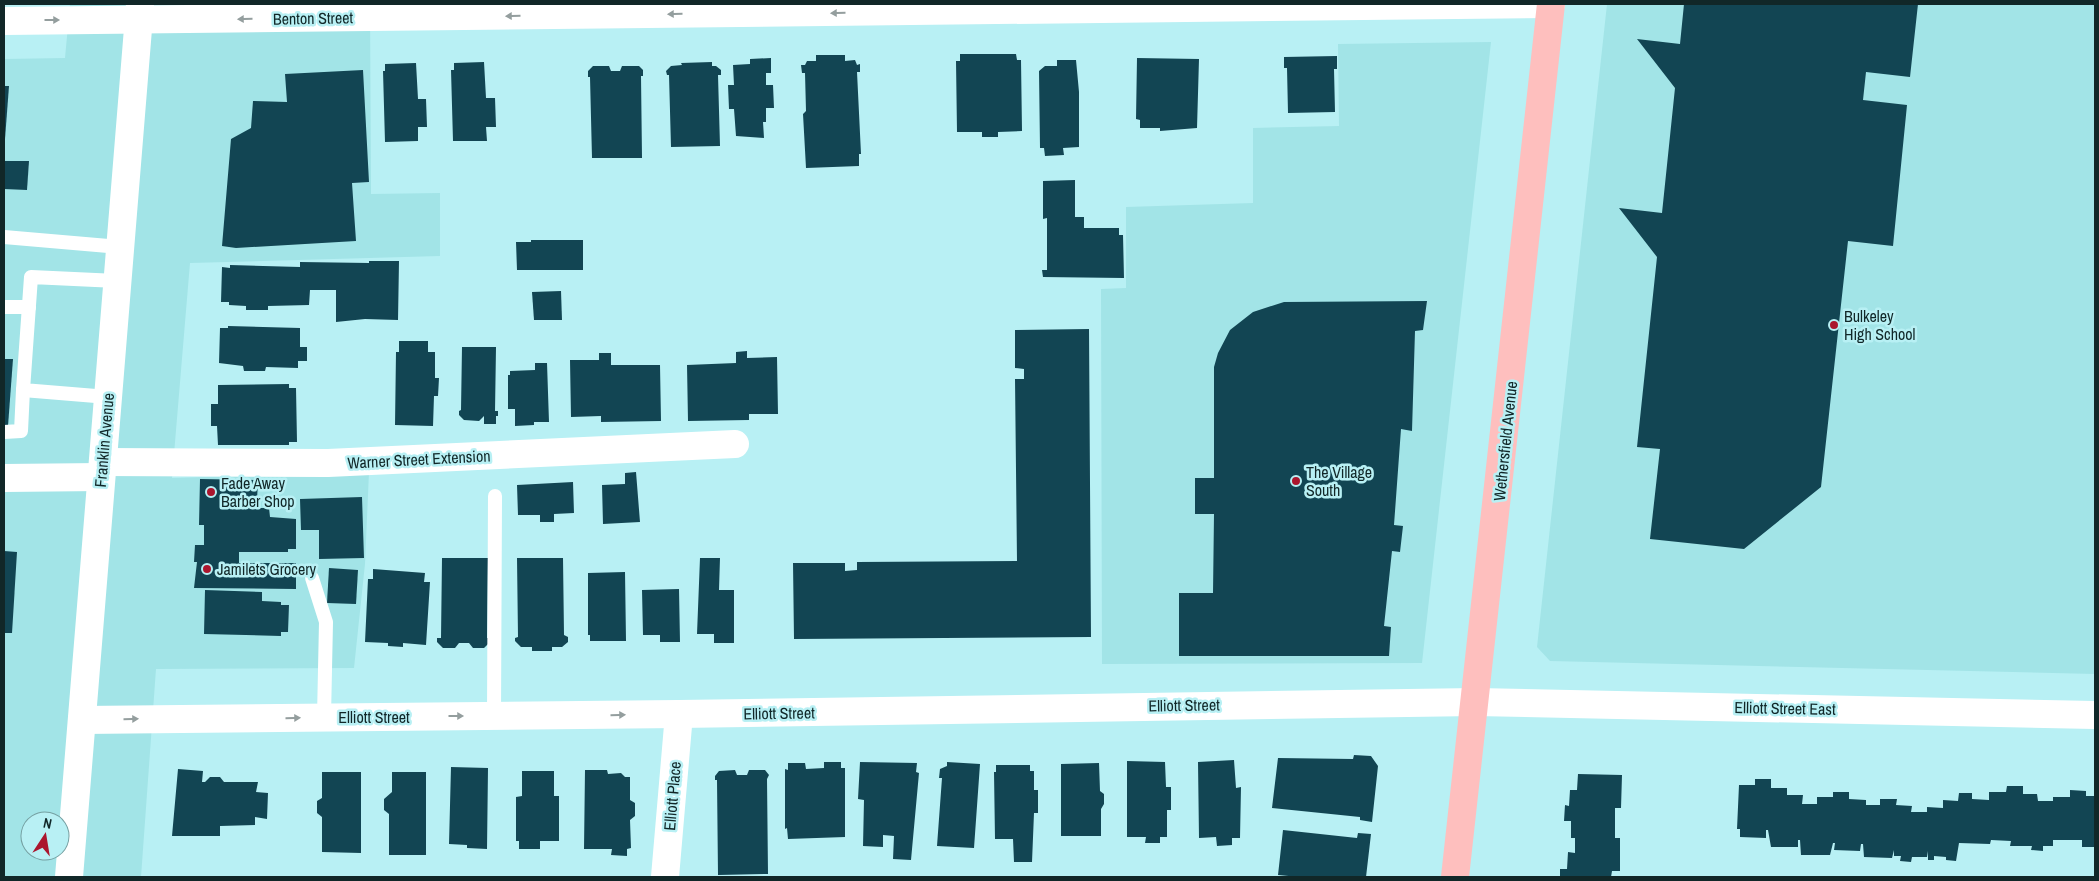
<svg xmlns="http://www.w3.org/2000/svg" width="2099" height="881" font-family="'Archivo Narrow',sans-serif">
	<style>
		.built { fill: #a2e4e7; fill-rule: evenodd }
		.building { fill: #124553 }
		.lines { fill: none; stroke-linecap: round; stroke-linejoin: round }
		.lane { stroke: #fff; stroke-width: 14 }
		.street { stroke: #fff; stroke-width: 28 }
		.secondary { stroke: #fff; stroke-width: 28 }
		.primary { stroke: #febfbe; stroke-width: 28 }
		.oneway { fill: #949e9e }
		.poi-dot { fill: #ab162e; stroke: #b8f0f4; stroke-width: 2 }
		.labels { text-anchor: middle; dominant-baseline: central; stroke-width: 5; stroke-linejoin: round; paint-order: stroke }
		.street-label { font-size: 16px; fill: #112728; stroke: #b8f0f4 }
		.poi-label { font-size: 16px; fill: #112728; stroke: #b8f0f4; text-anchor: start }
	</style>
	<rect width="100%" height="100%" fill="#b8f0f4"/>
	<!-- built -->
	<g class="built">
		<path d="M70,4H370L371,194L440,193V256L190,263L172,478L369,472L365,564L354,668L156,669L141,877H4V59L65,58ZM30,821H60V851H30Z"/>
		<polygon points="1607,4 2095,4 2095,674 1550,661 1537,647"/>
		<polygon points="1491,42 1422,663 1102,664 1101,289 1126,288 1126,207 1253,203 1253,128 1339,126 1338,44"/>
	</g>
	<!-- building -->
	<g class="building">
		<polygon points="1684,4 1918,4 1910,77 1866,72 1863,100 1907,105 1893,246 1848,241 1821,487 1744,549 1650,539 1660,449 1637,447 1657,257 1619,208 1662,213 1675,88 1637,39 1680,44"/>
		<polygon points="960,54 1016,54 1017,60 1021,60 1022,131 998,132 998,137 982,137 982,132 957,132 956,61 960,61"/>
		<polygon points="816,55 845,55 845,61 855,60 857,65 860,64 860,72 857,72 861,154 859,154 859,166 806,168 803,114 806,111 805,73 802,73 801,65 805,65 807,61 816,61"/>
		<polygon points="1337,56 1337,69 1334,69 1335,112 1288,113 1287,68 1284,68 1284,57"/>
		<polygon points="771,58 771,73 766,73 766,85 773,85 774,108 766,108 766,122 763,122 764,138 736,136 734,109 729,109 728,85 734,85 733,65 750,64 750,59"/>
		<polygon points="1137,58 1199,59 1197,128 1160,131 1160,128 1140,128 1140,120 1136,119"/>
		<polygon points="1057,60 1076,60 1079,92 1079,147 1063,148 1064,155 1045,156 1044,148 1040,148 1039,71 1045,66 1057,66"/>
		<polygon points="484,62 486,98 495,98 496,127 486,127 487,141 453,141 451,70 454,70 454,63"/>
		<polygon points="712,62 712,66 716,66 721,70 721,75 718,75 720,146 671,147 669,75 667,75 666,71 671,66 682,65 681,63"/>
		<polygon points="416,63 418,99 426,99 427,127 418,127 418,141 385,142 383,71 385,71 385,64"/>
		<polygon points="593,66 609,66 611,71 620,71 622,66 639,66 643,70 643,76 641,76 642,158 592,158 590,77 588,77 588,71"/>
		<polygon points="363,70 369,182 352,183 356,241 236,248 222,246 231,139 251,128 253,101 287,102 285,74"/>
		<polygon points="4,86 9,86 5,139 4,139"/>
		<polygon points="4,161 29,161 27,190 4,189"/>
		<polygon points="1075,180 1075,217 1084,217 1084,228 1119,228 1119,235 1123,235 1124,278 1043,277 1042,270 1047,270 1047,218 1043,219 1043,181"/>
		<polygon points="531,240 583,240 583,270 517,270 516,242 531,242"/>
		<polygon points="369,261 399,261 398,320 365,319 336,322 336,290 310,290 309,305 268,306 268,310 246,310 246,306 229,305 229,302 221,302 222,267 230,268 230,265 300,267 300,262 369,263"/>
		<polygon points="561,291 562,320 534,320 532,292"/>
		<polygon points="1427,301 1423,330 1415,331 1412,431 1401,429 1394,525 1403,526 1400,552 1392,551 1384,626 1391,627 1389,656 1179,656 1179,593 1213,593 1214,514 1195,514 1195,478 1214,478 1214,367 1218,353 1230,330 1253,312 1284,302"/>
		<polygon points="228,326 300,328 300,347 307,347 307,361 298,361 298,368 266,367 265,371 244,371 243,366 219,363 220,328 228,328"/>
		<polygon points="1089,329 1091,637 794,639 793,563 845,563 845,571 857,570 857,562 1017,561 1015,379 1024,379 1024,369 1015,368 1015,330"/>
		<polygon points="399,341 428,341 428,352 435,352 435,378 439,378 438,396 434,396 433,426 395,425 396,352 399,352"/>
		<polygon points="462,347 496,347 495,411 498,411 498,416 496,416 496,424 484,424 484,416 479,421 464,420 459,415 459,411 461,410"/>
		<polygon points="747,351 747,358 777,357 778,414 749,414 749,420 688,421 687,365 736,363 736,352"/>
		<polygon points="599,353 611,353 611,365 660,365 661,421 601,422 601,416 571,417 570,360 599,360"/>
		<polygon points="4,359 13,359 8,426 4,426"/>
		<polygon points="535,363 547,363 549,422 534,422 534,425 515,426 515,409 508,409 508,375 510,375 510,371 535,370"/>
		<polygon points="289,384 289,388 296,388 297,442 289,442 289,445 218,445 217,426 211,426 211,404 218,404 218,385"/>
		<polygon points="636,472 640,522 603,524 602,485 625,484 625,473"/>
		<polygon points="200,479 258,480 257,500 244,500 244,508 269,508 270,517 296,519 296,549 288,549 288,552 239,552 239,563 296,563 296,589 194,588 197,562 194,562 195,545 204,545 204,525 199,525"/>
		<polygon points="573,482 574,513 554,514 554,522 540,522 540,515 518,515 517,485"/>
		<polygon points="362,497 364,558 319,559 319,530 301,530 300,499"/>
		<polygon points="4,551 17,552 12,633 4,633"/>
		<polygon points="442,558 488,558 487,638 490,638 490,642 484,648 473,648 469,643 459,643 455,648 443,648 437,642 437,638 441,638"/>
		<polygon points="517,558 563,558 564,635 568,637 568,642 562,647 552,647 552,651 532,651 532,647 521,647 515,641 515,638 518,637"/>
		<polygon points="700,558 720,558 719,590 734,590 734,643 714,643 714,634 697,634"/>
		<polygon points="329,568 358,570 356,604 327,603"/>
		<polygon points="373,569 425,573 424,582 430,582 426,645 403,643 403,647 388,646 388,643 365,642 368,579 373,579"/>
		<polygon points="625,572 626,641 590,641 590,635 588,635 588,573"/>
		<polygon points="679,589 680,642 660,642 660,635 643,635 642,590"/>
		<polygon points="205,590 262,592 262,601 281,602 281,605 289,605 288,632 281,632 281,636 204,634"/>
		<polygon points="1354,755 1371,756 1378,766 1372,822 1360,820 1360,817 1272,808 1278,758 1353,759"/>
		<polygon points="1234,760 1236,788 1241,787 1240,838 1232,838 1232,845 1217,846 1216,837 1199,838 1198,762"/>
		<polygon points="1127,761 1165,762 1166,787 1171,787 1171,810 1167,810 1167,837 1160,837 1160,843 1145,843 1146,837 1127,837"/>
		<polygon points="824,762 841,762 841,768 845,768 845,837 788,839 787,828 785,829 785,769 788,770 788,763 805,763 806,769 824,768"/>
		<polygon points="860,762 917,763 916,772 919,773 911,860 893,859 894,836 883,835 883,847 863,846 864,800 858,799"/>
		<polygon points="947,762 980,764 974,848 937,846 942,778 939,778 940,769 947,766"/>
		<polygon points="1099,763 1100,791 1104,794 1104,804 1101,809 1101,836 1061,836 1061,764"/>
		<polygon points="996,765 1030,765 1030,771 1034,771 1034,790 1038,790 1038,813 1034,813 1032,862 1014,862 1013,839 995,839 994,772 996,772"/>
		<polygon points="451,767 488,768 487,849 467,848 467,845 449,844"/>
		<polygon points="178,769 203,771 202,782 205,782 210,777 220,777 224,782 258,782 256,792 268,793 267,819 255,817 255,825 220,826 220,836 172,836"/>
		<polygon points="585,770 607,770 608,774 621,773 625,777 630,777 630,800 635,803 635,816 630,820 631,848 627,849 627,856 611,855 612,849 584,849"/>
		<polygon points="735,770 737,775 747,775 749,770 765,770 769,775 767,779 768,874 718,875 717,780 715,780 715,776 719,771"/>
		<polygon points="522,771 554,771 554,796 559,796 559,841 540,841 540,849 519,849 519,841 516,841 516,797 522,796"/>
		<polygon points="322,772 361,772 361,853 322,852 322,817 317,813 317,801 322,798"/>
		<polygon points="392,772 426,772 426,855 389,855 389,814 384,810 384,799 392,792"/>
		<polygon points="1578,774 1622,775 1621,808 1615,808 1615,838 1620,838 1620,871 1612,871 1611,877 1560,877 1560,869 1567,869 1568,852 1575,853 1575,838 1571,838 1571,821 1564,821 1565,805 1569,806 1570,790 1577,790"/>
		<polygon points="1755,779 1771,779 1771,788 1787,788 1787,795 1803,795 1802,804 1817,804 1817,797 1833,797 1833,792 1849,792 1849,799 1866,800 1866,805 1880,805 1880,799 1897,799 1896,805 1912,806 1911,812 1927,812 1927,807 1943,808 1943,800 1958,801 1959,793 1972,793 1972,799 1989,800 1989,792 2006,792 2007,786 2023,786 2023,794 2037,794 2038,801 2053,801 2053,797 2070,797 2070,790 2086,791 2086,796 2095,796 2095,847 2082,847 2082,840 2053,840 2053,846 2043,846 2043,851 2031,850 2032,846 2010,846 2011,841 1991,840 1990,844 1959,843 1956,861 1946,860 1946,857 1934,856 1934,860 1928,860 1928,851 1927,857 1912,857 1911,862 1900,861 1901,856 1894,856 1894,850 1892,858 1864,857 1863,844 1861,844 1860,851 1834,850 1835,843 1833,843 1830,855 1801,855 1800,840 1798,840 1798,847 1771,847 1768,830 1766,830 1766,838 1740,837 1740,829 1737,829 1739,785 1755,785"/>
		<polygon points="1283,830 1357,838 1358,833 1371,834 1366,877 1299,877 1278,875"/>
	</g>
	<g class="lines">
		<!-- lane -->
		<g class="lane">
			<polyline points="4,237 120,247"/>
			<polyline points="4,307 29,307"/>
			<polyline points="108,397 23,390 31,277 117,281"/>
			<polyline points="4,432 21,431 23,390"/>
			<polyline points="312,578 326,622 324,717"/>
			<polyline points="494,716 495,496"/>
		</g>
		<!-- street -->
		<g class="street">
			<polyline points="4,21 1551,4"/>
			<polyline points="103,462 328,463 735,444"/>
			<polyline points="4,478 101,477"/>
			<polyline points="82,720 679,714 1476,702 2095,715"/>
			<polyline points="665,877 679,714"/>
		</g>
		<!-- secondary -->
		<polyline class="secondary" points="69,877 140,4"/>
		<!-- primary -->
		<polyline class="primary" points="1455,877 1551,4"/>
	</g>
	<!-- one-way arrows -->
	<defs><path id="oneway-solid" d="M-6-.8H1V-3.2L6.5 0L1 3.2V.8H-6Z" transform="scale(1.25)"/></defs>
	<g class="oneway">
		<use href="#oneway-solid" transform="translate(838 13) rotate(179)"/>
		<use href="#oneway-solid" transform="translate(675 14) rotate(179)"/>
		<use href="#oneway-solid" transform="translate(513 16) rotate(179)"/>
		<use href="#oneway-solid" transform="translate(245 19) rotate(179)"/>
		<use href="#oneway-solid" transform="translate(52 20)"/>
		<use href="#oneway-solid" transform="translate(618 715) rotate(-1)"/>
		<use href="#oneway-solid" transform="translate(456 716)"/>
		<use href="#oneway-solid" transform="translate(293 718) rotate(-1)"/>
		<use href="#oneway-solid" transform="translate(131 719) rotate(-1)"/>
	</g>
	<!-- markers -->
	<g class="poi-dot">
		<circle cx="1834" cy="325" r="5"/>
		<circle cx="1296" cy="481" r="5"/>
		<circle cx="211" cy="492" r="5"/>
		<circle cx="207" cy="569" r="5"/>
	</g>
	<g class="labels">
		<!-- street labels -->
		<g class="street-label">
			<text transform="translate(313 18) rotate(-1)">Benton Street</text>
			<text transform="translate(104 440) rotate(-85)">Franklin Avenue</text>
			<text transform="translate(1505 441) rotate(-84)">Wethersfield Avenue</text>
			<text transform="translate(419 459) rotate(-3)">Warner Street Extension</text>
			<text transform="translate(1184 705) rotate(-1)">Elliott Street</text>
			<text transform="translate(1785 708) rotate(1)">Elliott Street East</text>
			<text transform="translate(779 713) rotate(-1)">Elliott Street</text>
			<text x="374" y="717">Elliott Street</text>
			<text transform="translate(672 796) rotate(-85)">Elliott Place</text>
		</g>
		<!-- poi labels -->
		<g class="poi-label">
			<text x="1844" y="316">Bulkeley<tspan x="1844" dy="18">High School</tspan></text>
			<text x="1306" y="472">The Village<tspan x="1306" dy="18">South</tspan></text>
			<text x="221" y="483">Fade Away<tspan x="221" dy="18">Barber Shop</tspan></text>
			<text x="217" y="569">Jamilets Grocery</text>
		</g>
	</g>
	<!-- border -->
	<rect width="2099" height="881" fill="none" stroke="#112728" stroke-width="10"/>
	<!-- north arrow -->
	<g transform="translate(45 836) rotate(12)"><circle r="24" fill="#b8f0f4" stroke="#75a0a2"/>
	<path d="M0-4L9 19L0 12L-9 19Z" fill="#ab162e"/>
	<text y="-8" font-size="14" font-weight="bold" text-anchor="middle" fill="#112728">N</text>
	</g>
</svg>
